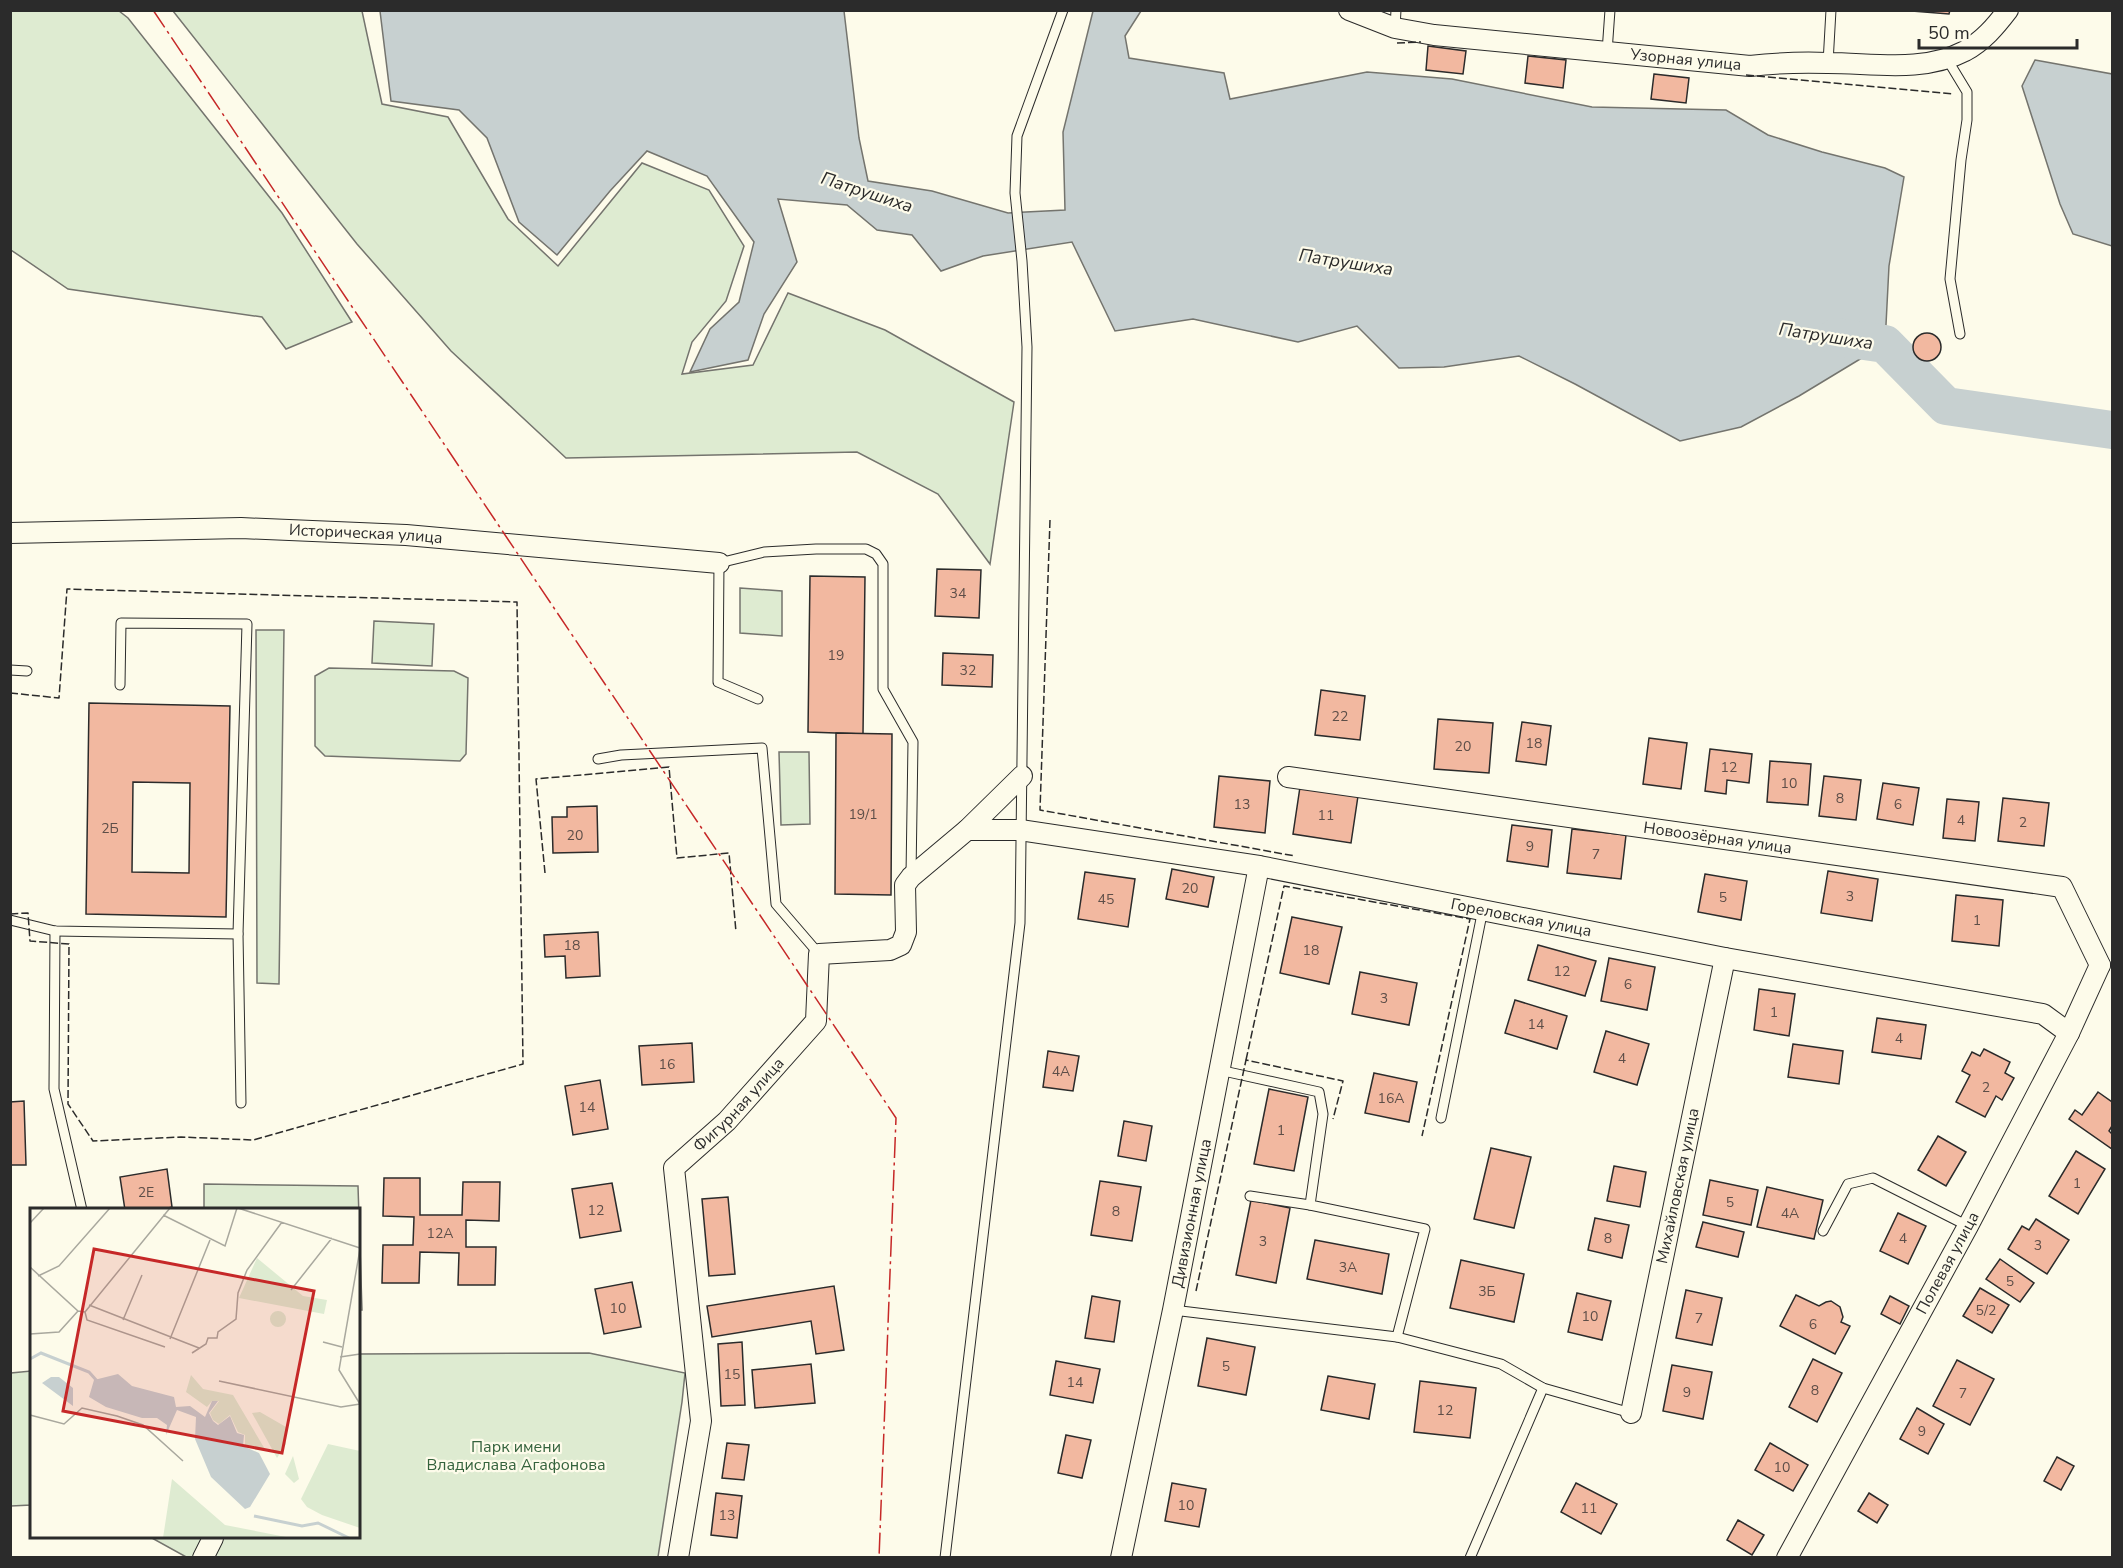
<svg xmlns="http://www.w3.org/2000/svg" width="2123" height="1568" font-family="'Nunito Sans',sans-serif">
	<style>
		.green { fill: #deebd1; stroke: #74746e; stroke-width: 1.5 }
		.water { fill: #c7d0d0; stroke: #74746e; stroke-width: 1.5 }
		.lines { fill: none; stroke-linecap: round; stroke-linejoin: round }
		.river { stroke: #c7d0d0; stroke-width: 38 }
		.building { fill: #f2b8a0; stroke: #2b2b2b; stroke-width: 1.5; fill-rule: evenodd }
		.service-casing { stroke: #2b2b2b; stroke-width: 11 }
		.minor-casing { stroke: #2b2b2b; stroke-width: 22 }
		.service { stroke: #fdfbea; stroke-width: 9 }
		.minor { stroke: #fdfbea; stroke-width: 20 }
		.fence { stroke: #2b2b2b; stroke-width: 1.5; stroke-dasharray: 8 3; stroke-linecap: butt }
		.power { stroke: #c62828; stroke-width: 1.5; stroke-dasharray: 21 4.5 3 4.5; stroke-linecap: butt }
		.labels { text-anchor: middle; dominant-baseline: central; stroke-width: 4.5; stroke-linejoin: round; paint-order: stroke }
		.number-label { font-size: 14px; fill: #5d4e48 }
		.street-label { font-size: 16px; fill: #2b2b2b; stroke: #fdfbea }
		.park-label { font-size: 16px; fill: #34623c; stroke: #fdfbea }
		.water-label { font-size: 18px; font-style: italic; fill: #2b2b2b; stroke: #fdfbea }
		.inset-river { fill: none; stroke: #c7d0d0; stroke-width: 3 }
		.inset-road { fill: none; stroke: #a9a89e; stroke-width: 1.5 }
		.view { fill: #c62828; fill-opacity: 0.15; stroke: #c62828; stroke-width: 3 }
		.inset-edge { fill: none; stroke: #2b2b2b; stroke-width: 3 }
	</style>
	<rect width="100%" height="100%" fill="#fdfbea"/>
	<!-- green -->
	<g class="green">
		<polygon points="11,11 119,11 128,18 282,213 352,322 286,349 262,317 68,289 11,250"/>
		<polygon points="173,11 362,11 382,104 448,117 508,219 558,266 642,163 709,190 744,246 726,301 692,342 682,374 753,365 788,293 885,330 1014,402 990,564 938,494 857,452 566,458 451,351 357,244"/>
		<polygon points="740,588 782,591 782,636 740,633"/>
		<polygon points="374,621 434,624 432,666 372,663"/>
		<polygon points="256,630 284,630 279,984 257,983"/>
		<polygon points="329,668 454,671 468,678 466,754 460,761 325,756 315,746 315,676"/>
		<polygon points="779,752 809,752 810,824 781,825"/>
		<polygon points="204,1184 358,1186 362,1310 358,1310 358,1210 204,1209"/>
		<polygon points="589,1353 685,1373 682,1402 658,1557 188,1558 150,1537 358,1536 359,1354"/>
		<polygon points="31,1371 31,1505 11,1506 11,1373"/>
	</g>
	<!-- water -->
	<g class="water">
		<polygon points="380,11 844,11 859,138 868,181 932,191 1008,213 1065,210 1063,132 1093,11 1141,11 1125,36 1129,58 1224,73 1230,99 1367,72 1452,79 1592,107 1726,110 1768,135 1822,152 1885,168 1904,177 1889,266 1885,344 1799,396 1741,427 1680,441 1575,384 1519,356 1444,367 1399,368 1357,326 1298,342 1193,319 1115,331 1072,242 983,256 941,271 912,235 877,230 847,205 778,199 797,262 764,314 748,360 690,372 710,329 739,302 754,242 707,176 647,151 610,191 557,255 519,222 487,138 459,110 391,101"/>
		<polygon points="2035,60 2112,74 2112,246 2073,234 2060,204 2022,86"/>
	</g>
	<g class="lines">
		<!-- river -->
		<polyline class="river" points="1836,337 1885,344 1946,406 2112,430"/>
	</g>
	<!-- building -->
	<g class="building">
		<polygon points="1899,10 1950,10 1949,14"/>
		<polygon points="1428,46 1466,51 1463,74 1426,70"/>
		<polygon points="1528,56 1566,60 1563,88 1525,83"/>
		<polygon points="1654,74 1689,78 1686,103 1651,99"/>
		<circle cx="1927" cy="347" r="14"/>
		<polygon points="937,569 981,570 979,618 935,616"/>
		<polygon points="810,576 865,577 863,734 808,732"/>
		<polygon points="943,653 993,655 992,687 942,685"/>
		<polygon points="1321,690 1365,696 1360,740 1315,735"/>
		<path d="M89,703L230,706L226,917L86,914ZM133,782L190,783L189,873L132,872Z"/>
		<polygon points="1438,719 1493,723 1489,773 1434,769"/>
		<polygon points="1522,722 1551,726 1546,765 1516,761"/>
		<polygon points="836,733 892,734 891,895 835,894"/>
		<polygon points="1649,738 1687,743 1681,789 1643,784"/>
		<polygon points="1710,749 1752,754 1749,783 1727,780 1726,794 1705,791"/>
		<polygon points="1770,761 1811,764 1808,805 1767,802"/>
		<polygon points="1219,776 1270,781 1265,833 1214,827"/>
		<polygon points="1824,776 1861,780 1856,820 1819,816"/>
		<polygon points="1883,783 1919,788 1913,825 1877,819"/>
		<polygon points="1300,787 1358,796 1351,843 1293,834"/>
		<polygon points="2003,798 2049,803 2044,846 1998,841"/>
		<polygon points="1947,799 1979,802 1975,841 1943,838"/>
		<polygon points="597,806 598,852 553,853 552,817 567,817 567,807"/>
		<polygon points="1512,825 1552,830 1548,867 1507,861"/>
		<polygon points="1572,829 1626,835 1621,879 1567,873"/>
		<polygon points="1172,869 1214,877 1208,907 1166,899"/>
		<polygon points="1828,871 1878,879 1872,921 1821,913"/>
		<polygon points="1085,872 1135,879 1128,927 1078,919"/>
		<polygon points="1705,874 1747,881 1741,920 1698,912"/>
		<polygon points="1956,895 2003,900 1999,946 1952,941"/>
		<polygon points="1292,917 1342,927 1329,984 1280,973"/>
		<polygon points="598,932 600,976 566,978 565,956 545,957 544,935"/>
		<polygon points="1538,945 1596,961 1585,996 1528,980"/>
		<polygon points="1609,958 1655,967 1647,1010 1601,1001"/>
		<polygon points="1360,972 1417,983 1409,1025 1352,1014"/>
		<polygon points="1759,989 1795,994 1789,1036 1754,1030"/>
		<polygon points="1515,1000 1567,1016 1557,1049 1505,1033"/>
		<polygon points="1877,1018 1926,1025 1921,1059 1872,1052"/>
		<polygon points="1606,1031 1649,1044 1637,1085 1594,1072"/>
		<polygon points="692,1043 694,1082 642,1085 639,1046"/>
		<polygon points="1793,1044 1843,1051 1839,1084 1788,1077"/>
		<polygon points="1984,1049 2010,1062 2005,1073 2014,1078 2002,1100 1996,1096 1985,1117 1956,1102 1970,1075 1962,1071 1972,1052 1980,1056"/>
		<polygon points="1048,1051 1079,1056 1073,1091 1043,1087"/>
		<polygon points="1374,1073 1417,1082 1409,1122 1365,1113"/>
		<polygon points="600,1080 608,1129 573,1135 565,1086"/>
		<polygon points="1269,1089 1308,1097 1294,1171 1254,1164"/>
		<polygon points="2098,1092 2112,1102 2112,1126 2109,1131 2112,1134 2112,1149 2069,1119 2075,1110 2082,1115"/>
		<polygon points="24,1101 26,1165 10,1165 10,1102"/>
		<polygon points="1124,1121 1152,1126 1146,1161 1118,1156"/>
		<polygon points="1938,1136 1966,1152 1946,1186 1918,1170"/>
		<polygon points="1491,1148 1531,1157 1514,1228 1474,1219"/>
		<polygon points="2076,1151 2105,1169 2078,1214 2049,1196"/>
		<polygon points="1614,1166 1646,1172 1640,1207 1607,1201"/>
		<polygon points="167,1169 172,1207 161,1210 125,1210 120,1177"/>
		<polygon points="384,1178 420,1178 420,1215 462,1215 463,1182 500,1182 499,1221 466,1220 466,1247 496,1247 495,1285 458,1285 459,1253 420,1252 419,1283 382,1283 383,1245 413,1245 414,1217 383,1216"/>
		<polygon points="1710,1180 1758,1190 1751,1225 1703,1215"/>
		<polygon points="1100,1181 1141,1187 1132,1241 1091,1235"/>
		<polygon points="612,1183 621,1231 580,1238 572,1189"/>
		<polygon points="1767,1187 1823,1200 1814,1239 1757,1227"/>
		<polygon points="728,1197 735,1274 709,1276 702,1199"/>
		<polygon points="1251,1200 1290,1208 1276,1283 1236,1275"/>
		<polygon points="1898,1213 1926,1226 1908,1264 1880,1251"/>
		<polygon points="1595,1218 1629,1225 1622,1258 1588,1250"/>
		<polygon points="2036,1219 2069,1240 2047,1274 2008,1249 2022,1226 2029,1230"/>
		<polygon points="1703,1222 1744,1232 1738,1257 1696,1247"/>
		<polygon points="1315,1240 1389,1254 1382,1294 1307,1279"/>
		<polygon points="2000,1259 2034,1283 2020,1302 1986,1279"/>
		<polygon points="1461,1260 1524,1274 1514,1322 1450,1308"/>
		<polygon points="632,1282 641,1327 604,1334 595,1289"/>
		<polygon points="834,1286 844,1350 816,1354 811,1321 712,1337 707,1306"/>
		<polygon points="1980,1288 2009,1305 1992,1333 1963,1316"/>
		<polygon points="1686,1290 1722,1298 1712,1345 1676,1338"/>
		<polygon points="1577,1293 1611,1301 1602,1340 1568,1332"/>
		<polygon points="1796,1295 1819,1306 1826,1302 1831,1301 1840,1307 1843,1317 1841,1322 1850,1326 1835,1354 1780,1326"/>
		<polygon points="1092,1296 1120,1301 1114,1342 1085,1338"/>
		<polygon points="1890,1296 1909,1306 1900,1324 1881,1314"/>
		<polygon points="1207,1338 1255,1347 1246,1395 1198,1386"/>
		<polygon points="742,1342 745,1405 721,1406 718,1344"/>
		<polygon points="1813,1359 1842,1373 1817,1422 1789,1407"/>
		<polygon points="1957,1360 1994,1379 1970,1425 1933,1406"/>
		<polygon points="1056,1361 1100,1369 1093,1403 1050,1395"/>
		<polygon points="811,1364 815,1403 755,1408 752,1370"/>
		<polygon points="1672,1365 1712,1372 1703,1419 1663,1411"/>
		<polygon points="1328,1376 1375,1384 1369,1419 1321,1410"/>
		<polygon points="1420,1381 1476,1388 1470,1438 1414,1432"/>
		<polygon points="1917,1408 1944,1424 1928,1454 1900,1439"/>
		<polygon points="1066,1435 1091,1440 1082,1478 1058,1473"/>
		<polygon points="727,1443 749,1445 744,1480 722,1478"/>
		<polygon points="1770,1443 1808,1465 1793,1491 1755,1470"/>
		<polygon points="2057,1457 2074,1466 2061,1490 2044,1481"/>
		<polygon points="1172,1483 1206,1489 1199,1527 1165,1521"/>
		<polygon points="1576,1483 1617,1504 1601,1534 1561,1512"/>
		<polygon points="716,1493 742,1496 737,1538 711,1535"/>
		<polygon points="1869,1493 1888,1505 1877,1523 1858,1511"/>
		<polygon points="1738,1520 1764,1535 1752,1555 1727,1540"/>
	</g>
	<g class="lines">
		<!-- service casing -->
		<g class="service-casing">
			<g id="service">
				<polyline points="1395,28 1396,10"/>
				<polyline points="1607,52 1610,10"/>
				<polyline points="1947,59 1967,92 1967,120 1961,160 1950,279 1960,334"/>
				<polyline points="1828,63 1831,10"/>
				<polyline points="10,670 27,671"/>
				<polyline points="120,685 121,623 247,624 238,934 241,1103"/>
				<polyline points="758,699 718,682 719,563 764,552 816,549 866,549 876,554 883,564 883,689 913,742 911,875"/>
				<polyline points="598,759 621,755 762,748 776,904 819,954"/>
				<polyline points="10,920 55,931 238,934"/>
				<polyline points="55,931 54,1089 82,1210"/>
				<polyline points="1219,1070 1319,1092 1323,1114 1310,1205 1425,1229 1397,1337"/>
				<polyline points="1441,1118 1483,909"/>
				<polyline points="1250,1196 1310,1205"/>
				<polyline points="1823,1231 1848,1184 1873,1178 1968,1226"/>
				<polyline points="1173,1310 1397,1337 1501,1364 1543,1388 1631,1413"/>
				<polyline points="945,1558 1020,923 1027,347 1022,261 1015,193 1017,136 1063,10"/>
				<polyline points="1470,1558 1543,1388"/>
			</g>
		</g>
		<!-- minor casing -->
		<g class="minor-casing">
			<g id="minor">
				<path id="s1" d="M1349,10L1395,28L1434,35L1750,66C1776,63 1802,62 1828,63C1873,63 1923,73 1965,51C1983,41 1995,27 2008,10"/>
				<path id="s2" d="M10,533L241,528L406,535L719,563"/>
				<path id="s3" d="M1288,777L2062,887L2100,965"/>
				<path id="s4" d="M967,830H1020L1259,866L1725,958L2043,1014L2069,1033"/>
				<path id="s5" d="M1631,1413L1725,958"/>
				<polyline points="203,1558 213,1538"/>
				<path id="s6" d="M678,1558L701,1421L674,1168L727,1121L816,1021L819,954L890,950L901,945L906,932L905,885L911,877L967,830L1022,776"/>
				<path id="s7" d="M1121,1558L1173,1310L1259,866"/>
				<path id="s8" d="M1787,1558L1968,1226L2069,1033L2100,965"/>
			</g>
		</g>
		<!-- service -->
		<use href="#service" class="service"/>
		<!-- minor -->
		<use href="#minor" class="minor"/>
		<!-- fence -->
		<g class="fence">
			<polyline points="1397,43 1421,42"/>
			<polyline points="1746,75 1954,94"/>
			<polyline points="1050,520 1040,810 1295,856"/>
			<polyline points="10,693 59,698 67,589 517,602 523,1064 253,1140 181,1137 93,1141 68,1104 69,944 30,941 28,913 10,914"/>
			<polyline points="545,873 536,779 669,767 677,858 729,853 736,932"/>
			<polyline points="1246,1060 1284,886 1470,919 1422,1136"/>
			<polyline points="1196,1291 1246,1060 1343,1081 1333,1119"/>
		</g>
		<!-- power -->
		<polyline class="power" points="153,10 896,1118 879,1558"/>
	</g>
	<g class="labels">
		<!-- number labels -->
		<g class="number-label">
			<text x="958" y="593">34</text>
			<text x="836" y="655">19</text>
			<text x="968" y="670">32</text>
			<text x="1340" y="716">22</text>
			<text x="1534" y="743">18</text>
			<text x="1463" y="746">20</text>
			<text x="1729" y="767">12</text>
			<text x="1789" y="783">10</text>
			<text x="1840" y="798">8</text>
			<text x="1242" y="804">13</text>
			<text x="1898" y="804">6</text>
			<text x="863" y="814">19/1</text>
			<text x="1326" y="815">11</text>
			<text x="1961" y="820">4</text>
			<text x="2023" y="822">2</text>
			<text x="110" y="828">2Б</text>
			<text x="575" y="835">20</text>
			<text x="1530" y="846">9</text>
			<text x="1596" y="854">7</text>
			<text x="1190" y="888">20</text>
			<text x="1850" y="896">3</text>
			<text x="1723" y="897">5</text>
			<text x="1106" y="899">45</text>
			<text x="1977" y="920">1</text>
			<text x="572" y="945">18</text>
			<text x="1311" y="950">18</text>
			<text x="1562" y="971">12</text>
			<text x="1628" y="984">6</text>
			<text x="1384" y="998">3</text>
			<text x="1774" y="1012">1</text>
			<text x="1536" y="1024">14</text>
			<text x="1899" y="1038">4</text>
			<text x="1622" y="1058">4</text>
			<text x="667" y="1064">16</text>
			<text x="1061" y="1071">4А</text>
			<text x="1986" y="1087">2</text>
			<text x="1391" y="1098">16А</text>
			<text x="587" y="1107">14</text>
			<text x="1281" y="1130">1</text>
			<text x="2077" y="1183">1</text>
			<text x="146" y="1192">2Е</text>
			<text x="1730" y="1202">5</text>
			<text x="596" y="1210">12</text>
			<text x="1116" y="1211">8</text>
			<text x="1790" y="1213">4А</text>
			<text x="440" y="1233">12А</text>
			<text x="1608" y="1238">8</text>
			<text x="1903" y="1238">4</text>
			<text x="1263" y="1241">3</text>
			<text x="2038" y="1245">3</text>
			<text x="1348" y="1267">3А</text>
			<text x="2010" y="1281">5</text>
			<text x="1487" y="1291">3Б</text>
			<text x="618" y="1308">10</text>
			<text x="1986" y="1310">5/2</text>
			<text x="1590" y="1316">10</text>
			<text x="1699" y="1318">7</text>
			<text x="1813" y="1324">6</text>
			<text x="1226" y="1366">5</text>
			<text x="732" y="1374">15</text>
			<text x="1075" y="1382">14</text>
			<text x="1815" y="1390">8</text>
			<text x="1687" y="1392">9</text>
			<text x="1963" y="1393">7</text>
			<text x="1445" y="1410">12</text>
			<text x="1922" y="1431">9</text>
			<text x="1782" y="1467">10</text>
			<text x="1186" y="1505">10</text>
			<text x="1589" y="1508">11</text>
			<text x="727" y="1515">13</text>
		</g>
		<!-- street labels -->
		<g class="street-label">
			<text stroke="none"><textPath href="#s1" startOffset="342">Узорная улица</textPath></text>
			<text stroke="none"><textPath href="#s2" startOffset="356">Историческая улица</textPath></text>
			<text stroke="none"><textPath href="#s3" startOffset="434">Новоозёрная улица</textPath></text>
			<text stroke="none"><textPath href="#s4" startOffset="562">Гореловская улица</textPath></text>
			<text stroke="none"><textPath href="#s6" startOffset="484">Фигурная улица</textPath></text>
			<text stroke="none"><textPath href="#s5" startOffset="232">Михайловская улица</textPath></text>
			<text stroke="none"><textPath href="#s7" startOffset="352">Дивизионная улица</textPath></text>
			<text stroke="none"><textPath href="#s8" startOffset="336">Полевая улица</textPath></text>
		</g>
		<!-- park labels -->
		<g class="park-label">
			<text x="516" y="1447">Парк имени<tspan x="516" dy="18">Владислава Агафонова</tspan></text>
		</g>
		<!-- water labels -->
		<g class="water-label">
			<text transform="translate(867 192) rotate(18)">Патрушиха</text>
			<text transform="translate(1346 262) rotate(9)">Патрушиха</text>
			<text transform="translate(1826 336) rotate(9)">Патрушиха</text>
		</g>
	</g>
	<!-- overview -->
	<g transform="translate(30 1208)">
		<rect width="330" height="330" fill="#fdfbea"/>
		<path d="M227,50L273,88L297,92L294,106L209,90ZM240 111a8 8 0 1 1 16 0a8 8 0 1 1-16 0ZM161,167L173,181L203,187L236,243L215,238V227L208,224L200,207L189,216L183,212L180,205L189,193H182L177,199L156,184ZM230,204L256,219V236L247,250L222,205ZM298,236L330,243V320L292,307L277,299L271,291ZM263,248L269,271L264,275L255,266ZM142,271L195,317L261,330H133Z" fill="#deebd1"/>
		<path d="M88,166L102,178L144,189L146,199L160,198L175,209L182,193H188L179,205L183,213L188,217L200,208L207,225L214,227L213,238L229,245L240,266L220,299L215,301L181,269L165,231L166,209L147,202L136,227L137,217L127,210H112L76,199L59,189L64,172ZM21,169H29L43,180V198L12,175Z" fill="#c7d0d0"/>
		<path class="inset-river" d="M0,151L11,145L59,164L67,173M224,308L272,318L288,315L319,330"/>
		<path class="inset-road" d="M208,0L330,40M133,7L195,38L207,0M0,15L14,0M330,41L309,162L330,196M0,59L48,103L55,104M8,68L29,58L80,0M261,82L302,30M59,97L169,140M55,104L140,0M55,104L57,112L135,139M93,112L112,67M0,126L29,124L48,103M140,131L180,32M293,134L312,139M162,145L176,136L178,130H187L188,124L206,111L208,85L217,62L252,14M310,149L330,146M189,173L311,199L330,196M0,207L34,216L52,200L87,208L113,217L153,253"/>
		<path class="view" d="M64,41L284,83L252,245L33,203Z"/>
		<rect width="330" height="330" class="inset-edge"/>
	</g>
	<!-- border -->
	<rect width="2123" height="1568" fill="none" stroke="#2b2b2b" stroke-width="24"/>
	<!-- scale -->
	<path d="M1919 39v9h158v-9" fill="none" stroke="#2b2b2b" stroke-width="3"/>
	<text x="1928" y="39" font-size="18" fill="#2b2b2b" stroke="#fdfbea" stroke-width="4.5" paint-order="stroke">50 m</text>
</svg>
